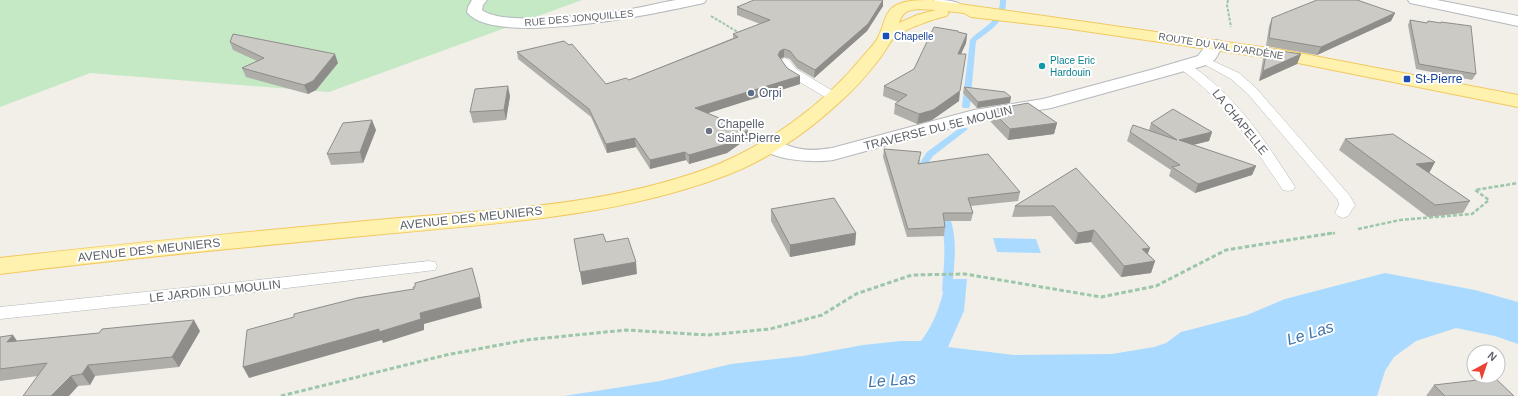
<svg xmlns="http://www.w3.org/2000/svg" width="1518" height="396" font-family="Helvetica,sans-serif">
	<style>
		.green { fill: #c5e8c5 }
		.water { fill: #aadaff }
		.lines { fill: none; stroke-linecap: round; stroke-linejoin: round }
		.stream { fill: #aadaff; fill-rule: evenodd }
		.service-casing { stroke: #b5b8bc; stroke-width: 1 }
		.minor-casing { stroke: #b5b8bc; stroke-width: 2 }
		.tertiary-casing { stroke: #b5b8bc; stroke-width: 2 }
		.primary-casing { stroke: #f2c960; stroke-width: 2 }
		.path-far2 { stroke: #9cc7a9; stroke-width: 2; stroke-dasharray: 3 1.5; stroke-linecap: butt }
		.path-far1 { stroke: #9cc7a9; stroke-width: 2.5; stroke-dasharray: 4 2; stroke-linecap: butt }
		.path { stroke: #9cc7a9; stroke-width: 3; stroke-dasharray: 4.5 2.5; stroke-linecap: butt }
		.service { fill: #fff; fill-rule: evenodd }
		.minor { fill: #fff; fill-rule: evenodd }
		.tertiary { fill: #fff; fill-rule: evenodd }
		.primary { fill: #fff2af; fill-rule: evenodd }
		.wall { fill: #afaea9 }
		.shaded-wall { fill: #8f8d8a }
		.building { fill: #cccac5; stroke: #8f8d8a }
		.transit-dot { fill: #1a4fb4; stroke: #fff; stroke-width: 1.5 }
		.culture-dot { fill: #0f9aa8; stroke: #fff; stroke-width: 1.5 }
		.service-dot { fill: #5c6f8a; stroke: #fff; stroke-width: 1.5 }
		.worship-dot { fill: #6b7280; stroke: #fff; stroke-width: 1.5 }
		.labels { text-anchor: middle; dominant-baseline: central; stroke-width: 4; stroke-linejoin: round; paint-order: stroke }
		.far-street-label { font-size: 10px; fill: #5f6368; stroke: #fff }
		.far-transit-label { font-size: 10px; fill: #164399; stroke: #fff; text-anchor: start }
		.far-culture-label { font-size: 10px; fill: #0d838f; stroke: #fff; text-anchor: start }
		.transit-label { font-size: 12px; fill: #164399; stroke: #fff; text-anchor: start }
		.service-label { font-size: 12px; fill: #4e5e75; stroke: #fff; text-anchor: start }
		.street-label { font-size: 12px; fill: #5f6368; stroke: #fff }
		.worship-label { font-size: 12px; fill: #5b616d; stroke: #fff; text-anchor: start }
		.near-water-label { font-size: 16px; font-style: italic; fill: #4174aa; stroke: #fff }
	</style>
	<rect width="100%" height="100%" fill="#f1efe8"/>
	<!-- green -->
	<polygon class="green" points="0,0 582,0 329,92 90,73 0,107"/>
	<!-- water -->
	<g class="water">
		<polygon points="993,238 1036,239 1041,253 997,252"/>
		<path d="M1385,273L1475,290L1518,302V344L1495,336L1456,328L1416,341L1394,357L1385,371L1377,396H564L660,381L731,364L803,356L863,345L901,341H921C935,323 942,301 946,279H967L964,311L948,347L1014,355L1112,354L1154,347L1166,343L1181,332L1247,315L1285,299Z"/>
	</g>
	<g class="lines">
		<!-- stream -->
		<g class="stream">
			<path d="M1000,0H1006C1007,20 991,30 976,41L970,106L969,108H963L962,106L970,40C983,26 1000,23 1000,0Z"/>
			<polygon points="961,127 964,127 968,129 933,156 924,169 926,173 925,175 919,175 916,169 927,152"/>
			<path d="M942,207L945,208C960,232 954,264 952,290L951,292H943L942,290C944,263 948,236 937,210Z"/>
		</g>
		<!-- service casing -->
		<g class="service-casing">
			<g id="service">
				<polygon points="1204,57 1239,73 1256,88 1350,196 1355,205 1348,216 1343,218 1338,216 1335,213 1339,205 1338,200 1248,94 1231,79 1200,62 1198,60 1200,58"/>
				<polygon points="785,58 789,60 796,69 838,94 840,97 838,100 830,100 788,75 779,62 781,60"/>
				<path d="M1183,62C1192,65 1202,73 1209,79C1245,109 1270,148 1295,187L1293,190L1288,191L1283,190C1251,144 1227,101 1179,68L1177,66L1179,64Z"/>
				<polygon points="429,261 435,262 437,266 435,270 222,296 0,319 0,307 222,284"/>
			</g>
		</g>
		<!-- minor casing -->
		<g class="minor-casing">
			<g id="minor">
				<path d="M472,0H487L483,5L482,10C503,27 602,14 631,9C646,7 661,2 676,0C686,0 696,0 706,0L704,3L699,4C659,13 493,48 467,12L468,7Z"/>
				<path d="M1215,40L1221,41L1223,45L1216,58L1210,64L1051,108L976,121L833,160C815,163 770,161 759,145L762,141C774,138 784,145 796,148C808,151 820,150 832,148L974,110L1043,99L1154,69L1198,56L1209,41Z"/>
			</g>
		</g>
		<!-- tertiary casing -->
		<g class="tertiary-casing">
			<g id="tertiary">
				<path d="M934,0C943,0 956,0 963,6L960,9C952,11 939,7 934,0Z"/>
				<polygon points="1408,0 1437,0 1518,16 1518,26 1415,4 1410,3"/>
			</g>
		</g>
		<!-- primary casing -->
		<g class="primary-casing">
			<path id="primary" d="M931,0L1283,50L1518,95V107L1283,60L1057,27L971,17L964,13L947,11L949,13L946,16C934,19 904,29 895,37C889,42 885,52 880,58C869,72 857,87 843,99C808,132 765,162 719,178C612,217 497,223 384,234C256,246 128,258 0,274V258C129,243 258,231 387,219C494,210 604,206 706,169C765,147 824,105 864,55C869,49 876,43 879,35C884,26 884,15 892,8C901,0 919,0 931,0ZM919,9L936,10L917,15L899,23C903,11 908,10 919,9Z"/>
		</g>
		<!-- path-far2 -->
		<g class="path-far2">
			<polyline points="1228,0 1227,5 1231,27"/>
			<polyline points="711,16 741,34"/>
		</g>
		<!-- path-far1 -->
		<g class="path-far1">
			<polyline points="1358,229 1400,220 1472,214 1489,200 1475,190 1518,183"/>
			<polyline points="1327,234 1335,233"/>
		</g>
		<!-- path -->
		<polyline class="path" points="281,396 446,355 526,340 626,330 708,335 770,329 822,315 856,294 912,275 965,274 1101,297 1156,286 1226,250 1333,233"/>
		<!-- service -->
		<use href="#service" class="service"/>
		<!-- minor -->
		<use href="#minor" class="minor"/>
		<!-- tertiary -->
		<use href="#tertiary" class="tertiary"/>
		<!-- primary -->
		<use href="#primary" class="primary"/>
	</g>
	<!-- wall -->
	<g class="wall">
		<polygon points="883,6 867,31 814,78 797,68 790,59 784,57 780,59 800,84 707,113 748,130 748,138 727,153 689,164 686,160 650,169 636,147 607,153 591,117 518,59 517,52 606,84 629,80 733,38 733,34 760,24 737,15 737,7"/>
		<polygon points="1395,13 1391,21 1317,55 1266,46 1269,26 1272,18"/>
		<polygon points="1410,20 1427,23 1428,21 1440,23 1441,22 1476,74 1472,80 1416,69 1408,25"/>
		<polygon points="958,32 967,34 966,43 961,54 959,101 932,120 917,124 894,114 895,104 898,102 883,96 884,86 914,69"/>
		<polygon points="230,42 338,63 316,90 308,94 246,77 242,68 257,61 233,50"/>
		<polygon points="1267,49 1301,54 1297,64 1259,81 1263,59"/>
		<polygon points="964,87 1010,103 977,108 963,93"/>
		<polygon points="510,96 506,120 473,123 470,112"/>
		<polygon points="991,110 1057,123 1054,134 1008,140 989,120"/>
		<polygon points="1151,123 1212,132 1209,141 1193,145 1256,166 1252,175 1195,193 1169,176 1171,170 1127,141 1130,132 1149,130"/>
		<polygon points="376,130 363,163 331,165 327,154"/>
		<polygon points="1345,139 1435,162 1429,173 1470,201 1463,213 1428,217 1339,150"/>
		<polygon points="884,149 920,160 919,164 1020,192 1018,201 971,206 973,213 971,221 944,221 945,227 944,236 907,237 883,157"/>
		<polygon points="1076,168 1148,254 1155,261 1151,273 1121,277 1091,242 1075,244 1051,216 1012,217 1015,206"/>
		<polygon points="771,209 856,233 855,245 790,257 771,221"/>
		<polygon points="200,331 179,367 95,376 90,385 78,386 38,376 0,381 0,337 13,335 17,341 99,333"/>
		<polygon points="1434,385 1514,396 1426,396"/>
	</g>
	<!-- shaded-wall -->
	<g class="shaded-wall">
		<polygon points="883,0 883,6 867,31 814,78 815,70"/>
		<polygon points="1395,13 1391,21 1317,55 1321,47"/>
		<polygon points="967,34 966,43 957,63 958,54"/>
		<polygon points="784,49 784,57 780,59 778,55 780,51"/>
		<polygon points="335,54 338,63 316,90 308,94 304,85"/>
		<polygon points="1301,54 1297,64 1259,81 1263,71"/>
		<polygon points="800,76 800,84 696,117 695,108"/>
		<polygon points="508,86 510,96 506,120 504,110"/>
		<polygon points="960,91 959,101 932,120 917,124 919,114"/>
		<polygon points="1011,97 1010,103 977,108 978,102"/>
		<polygon points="372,120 376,130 363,163 360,152"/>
		<polygon points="1057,123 1054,134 1008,140 1010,129"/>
		<polygon points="748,130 748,138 727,153 689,164 689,155"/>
		<polygon points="1212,132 1209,141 1176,149 1179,140"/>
		<polygon points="635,138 636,147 607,153 606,144"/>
		<polygon points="685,152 686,160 650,169 650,160"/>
		<polygon points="1435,162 1429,173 1416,164"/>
		<polygon points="1256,166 1252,175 1195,193 1198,184"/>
		<polygon points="1094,230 1091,242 1075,244 1078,233"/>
		<polygon points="856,233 855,245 790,257 790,245"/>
		<polygon points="1150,248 1146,259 1142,249"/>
		<polygon points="1155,261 1151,273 1121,277 1124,266"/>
		<polygon points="636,262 637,274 582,285 580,272"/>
		<polygon points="480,297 482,308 424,324 424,330 383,343 382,340 249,378 243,367 420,313"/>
		<polygon points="194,320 200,331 179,367 172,357"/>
		<polygon points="13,335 20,346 7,342"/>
		<polygon points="88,365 95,376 90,385 82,374"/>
		<polygon points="71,376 78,386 69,396 51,396"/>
	</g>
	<!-- building -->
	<g class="building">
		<polygon points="754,0 883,0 868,24 815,70 797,60 790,51 784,49 780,51 778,55 787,68 800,76 695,108 748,130 727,144 689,155 685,152 650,160 635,138 606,144 589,109 517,52 564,41 569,45 572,44 606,84 626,78 629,80 738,37 733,34 770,20 737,7"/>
		<polygon points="1317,0 1357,0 1395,13 1321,47 1269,38 1272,18"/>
		<polygon points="1410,20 1427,23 1428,21 1441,23 1441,22 1471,26 1476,74 1419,64"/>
		<polygon points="934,27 958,31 958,32 967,34 958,54 966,54 960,91 933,110 919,114 895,104 907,95 884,86 914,69"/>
		<polygon points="233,34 335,54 313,81 304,85 242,68 264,58 230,42"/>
		<polygon points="1267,49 1301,54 1263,71"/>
		<polygon points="508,86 504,110 470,112 475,89"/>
		<polygon points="964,87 1005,92 1011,97 978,102"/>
		<polygon points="1028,103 1057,123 1010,129 991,110"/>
		<polygon points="1173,109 1212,132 1179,140 1256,166 1198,184 1172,167 1180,165 1130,132 1133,125 1177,140 1151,123"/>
		<polygon points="372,120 360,152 327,154 343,123"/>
		<polygon points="1393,134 1435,162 1416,164 1470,201 1435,205 1345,139"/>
		<polygon points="884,149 921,152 918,164 988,154 1020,192 968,198 973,213 943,213 945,227 908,229"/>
		<polygon points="1076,168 1150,248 1142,249 1155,261 1124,266 1094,230 1078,233 1054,206 1015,206"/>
		<polygon points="834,198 856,233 790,245 771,209"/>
		<polygon points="603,234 606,242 628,238 636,262 580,272 574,239"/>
		<polygon points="472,268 480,297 420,313 421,319 379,332 379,329 243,367 247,330 294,317 294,314 357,298 414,289 413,287 415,287 415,283"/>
		<polygon points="194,320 172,357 88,365 82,374 71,376 51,396 23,396 47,363 0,369 0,337 13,335 7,342 99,333 102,329"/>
		<polygon points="1495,378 1514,396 1445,396 1434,385"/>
	</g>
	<!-- markers -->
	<g class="transit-dot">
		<rect x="882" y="32" width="8" height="8" rx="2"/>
		<rect x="1403" y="75" width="8" height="8" rx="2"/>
	</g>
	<circle class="culture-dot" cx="1042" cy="66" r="4"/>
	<circle class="service-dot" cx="751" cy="93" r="4"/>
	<circle class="worship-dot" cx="709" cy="131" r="4"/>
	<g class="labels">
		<!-- far-street labels -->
		<g class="far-street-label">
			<text transform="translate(579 18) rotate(-5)">RUE DES JONQUILLES</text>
			<text transform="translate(1221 46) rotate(9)">ROUTE DU VAL D'ARDÈNE</text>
		</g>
		<!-- far-transit labels -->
		<g class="far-transit-label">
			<text x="894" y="36">Chapelle</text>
		</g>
		<!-- far-culture labels -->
		<g class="far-culture-label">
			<text x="1050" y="60">Place Eric<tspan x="1050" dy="12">Hardouin</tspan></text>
		</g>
		<!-- transit labels -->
		<g class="transit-label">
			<text x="1415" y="79">St-Pierre</text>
		</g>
		<!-- service labels -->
		<g class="service-label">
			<text x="759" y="93">Orpi</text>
		</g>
		<!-- street labels -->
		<g class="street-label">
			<text transform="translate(1240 122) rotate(51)">LA CHAPELLE</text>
			<text transform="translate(938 128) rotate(-14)">TRAVERSE DU 5E MOULIN</text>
			<text transform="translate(471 218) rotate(-6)">AVENUE DES MEUNIERS</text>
			<text transform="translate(149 250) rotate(-6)">AVENUE DES MEUNIERS</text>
			<text transform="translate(215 291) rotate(-6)">LE JARDIN DU MOULIN</text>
		</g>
		<!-- worship labels -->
		<g class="worship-label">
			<text x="717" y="124">Chapelle<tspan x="717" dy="14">Saint-Pierre</tspan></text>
		</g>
		<!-- near-water labels -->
		<g class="near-water-label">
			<text transform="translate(1310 333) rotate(-17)">Le Las</text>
			<text transform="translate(892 380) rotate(-4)">Le Las</text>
		</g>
	</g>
	<!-- north arrow -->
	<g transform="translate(1486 364) rotate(40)"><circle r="19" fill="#ffffff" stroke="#bfc1c3"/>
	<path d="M0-3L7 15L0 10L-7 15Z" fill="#ea4335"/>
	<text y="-6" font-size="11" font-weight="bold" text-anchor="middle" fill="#5f6368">N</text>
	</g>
</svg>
